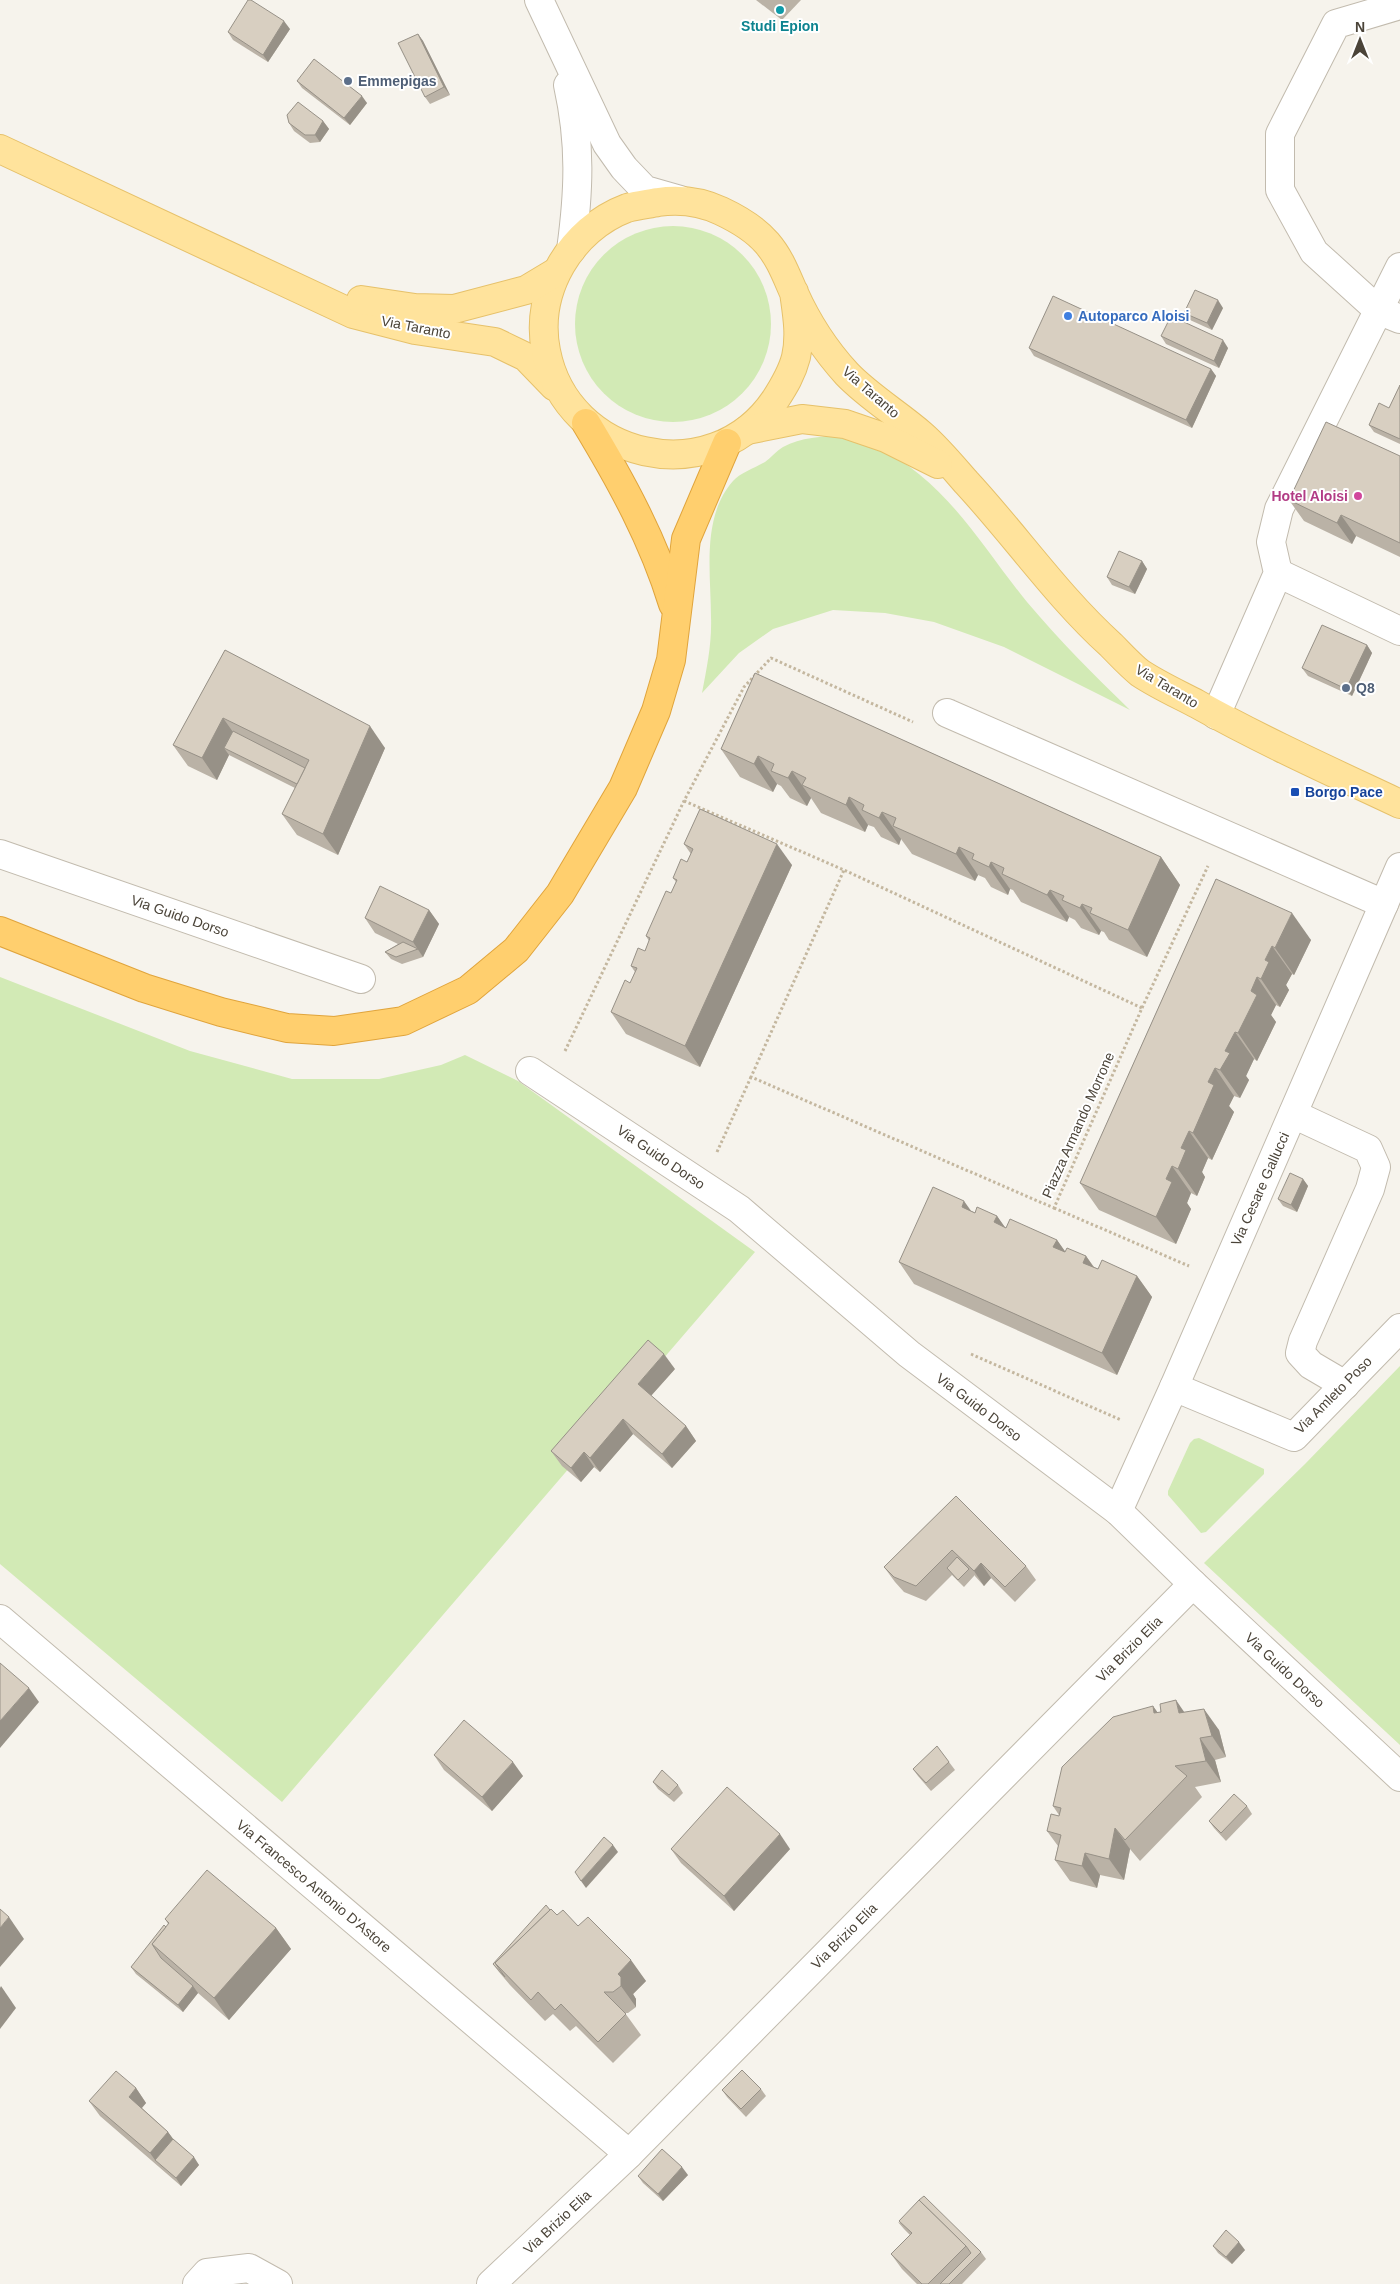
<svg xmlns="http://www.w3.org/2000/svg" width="1400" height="2284" font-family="Arial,sans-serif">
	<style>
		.green { fill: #d2eab5 }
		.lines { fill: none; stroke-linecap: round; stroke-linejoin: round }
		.minor-casing { stroke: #c2bbae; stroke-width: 30 }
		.major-casing { stroke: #e6c16a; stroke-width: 30 }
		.highway-casing { stroke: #e0a43c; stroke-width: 30 }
		.path { stroke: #c4b79f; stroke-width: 3; stroke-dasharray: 2.5 2.5; stroke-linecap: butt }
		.minor { stroke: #fff; stroke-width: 28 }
		.major { stroke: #ffe39c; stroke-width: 28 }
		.highway { stroke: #ffcf6e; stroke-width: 28 }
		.wall { fill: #bab2a6 }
		.shaded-wall { fill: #979187 }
		.building { fill: #d8cfc1; stroke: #979187 }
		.culture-dot { fill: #0f9aa8; stroke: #fff; stroke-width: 2 }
		.service-dot { fill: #5c6f8a; stroke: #fff; stroke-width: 2 }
		.shop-dot { fill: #3f7fe0; stroke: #fff; stroke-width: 2 }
		.hotel-dot { fill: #d1479c; stroke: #fff; stroke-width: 2 }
		.transit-dot { fill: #1a4fb4; stroke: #fff; stroke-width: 2 }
		.labels { text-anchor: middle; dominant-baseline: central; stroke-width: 4; stroke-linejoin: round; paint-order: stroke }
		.culture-label { font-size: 14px; font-weight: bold; fill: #0d838f; stroke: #fff }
		.service-label { font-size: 14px; font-weight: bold; fill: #4e5e75; stroke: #fff; text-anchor: start }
		.shop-label { font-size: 14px; font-weight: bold; fill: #366cbe; stroke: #fff; text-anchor: start }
		.street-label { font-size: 14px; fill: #4b4439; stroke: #fff }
		.hotel-label { font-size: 14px; font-weight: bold; fill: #b23c85; stroke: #fff; text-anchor: end }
		.transit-label { font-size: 14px; font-weight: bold; fill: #164399; stroke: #fff; text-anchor: start }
	</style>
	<rect width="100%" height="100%" fill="#f6f3ec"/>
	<!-- green -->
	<g class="green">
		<circle cx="673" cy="324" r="98"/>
		<path d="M842,435C853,438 865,441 875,446C947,481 979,543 1027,602C1059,640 1094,675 1130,710L1004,647L934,622L885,613L833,610L773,629L739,653L702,693C707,667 712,643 711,617C711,574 701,517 733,481C740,473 755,468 765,462C771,458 776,451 783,447C801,437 822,437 842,435Z"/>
		<polygon points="0,977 190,1051 292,1079 379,1079 441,1065 465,1055 518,1081 755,1252 282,1802 0,1564"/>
		<polygon points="1400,1366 1400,1745 1204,1563 1305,1464"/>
		<polygon points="1199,1438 1264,1469 1264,1474 1206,1532 1201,1533 1168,1495 1168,1491 1190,1443 1194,1439"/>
	</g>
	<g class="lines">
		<!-- minor casing -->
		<g class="minor-casing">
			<g id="minor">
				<polyline points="539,0 607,144 624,168 645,190 680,200"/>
				<polyline points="1400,5 1336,24 1280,134 1280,190 1314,252 1378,310 1400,319"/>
				<path d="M568,85C581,144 579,191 571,250"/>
				<polyline points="1278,573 1400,631"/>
				<polyline points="947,713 1384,904"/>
				<polyline points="1216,715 1278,573 1271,542 1279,509 1400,267"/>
				<polyline points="0,854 361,979"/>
				<polyline points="530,1071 739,1209 909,1354 1118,1511 1193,1584 1400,1777"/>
				<polyline points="1293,1114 1368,1149 1376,1167 1370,1189 1303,1341 1300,1353 1311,1365 1345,1385"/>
				<polyline points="1174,1387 1294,1437 1400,1328"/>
				<polyline points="1118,1511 1174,1387 1400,867"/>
				<polyline points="0,1619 629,2154"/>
				<polyline points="197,2284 207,2273 249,2268 278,2284"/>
				<polyline points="491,2284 629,2154 1193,1584"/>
			</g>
		</g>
		<!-- major casing -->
		<g class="major-casing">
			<g id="major">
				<polyline points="0,149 353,314 415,330 495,342 526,357 554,386"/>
				<path d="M794,292C797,314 801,335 796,357C792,373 784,386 775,400C712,493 567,460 546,351C534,291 571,229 627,208C637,205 648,204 658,202C679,199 702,202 721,211C738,219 755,229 767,243C780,258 786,275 794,293C807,322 825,350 847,374C869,397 898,414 922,435C938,449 952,466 966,482C1016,536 1057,596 1111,645C1120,654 1130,665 1140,673C1158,685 1178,694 1197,704C1263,741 1332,772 1400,804"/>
				<polyline points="361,300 415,308 454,309 526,290 556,272"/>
				<polyline points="747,430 802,419 845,424 886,438 938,464"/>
			</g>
		</g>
		<!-- highway casing -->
		<g class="highway-casing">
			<g id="highway">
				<path d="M586,423C621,481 653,539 673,604"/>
				<polyline points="0,931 144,988 221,1012 287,1028 334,1031 403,1021 468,990 516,950 560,894 623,788 656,711 671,660 686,539 727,443"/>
			</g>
		</g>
		<!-- path -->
		<g class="path">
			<polyline points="684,801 844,870 1142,1008 1054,1208 751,1077 844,870"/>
			<polyline points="1142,1008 1208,866"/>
			<polyline points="565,1051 684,801 744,687 771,658 913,722"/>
			<polyline points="717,1152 751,1077"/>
			<polyline points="1054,1208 1189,1266"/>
			<polyline points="971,1354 1121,1420"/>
		</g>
		<!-- minor -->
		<use href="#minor" class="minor"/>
		<!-- major -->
		<use href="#major" class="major"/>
		<!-- highway -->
		<use href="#highway" class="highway"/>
	</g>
	<!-- wall -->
	<g class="wall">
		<polygon points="756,0 801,0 782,20"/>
		<polygon points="290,29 268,62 233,40 228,32"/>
		<polygon points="418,34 423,41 450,95 430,104 425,97"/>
		<polygon points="297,81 367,103 350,125 302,88"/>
		<polygon points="323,121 329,129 320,142 310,143 294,131 289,123"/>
		<polygon points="1223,308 1212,330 1190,320 1184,313"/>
		<polygon points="1161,336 1228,348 1219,368 1166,344"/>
		<polygon points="1029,348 1211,369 1216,376 1192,428 1034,356"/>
		<polygon points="1400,385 1400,444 1374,432 1369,425 1389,408"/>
		<polygon points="1400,456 1400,557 1356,536 1352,544 1304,521 1289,500"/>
		<polygon points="1142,561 1147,569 1135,594 1112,585 1107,577"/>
		<polygon points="1367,645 1372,653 1352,696 1308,676 1302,668"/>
		<polygon points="225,650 385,748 338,855 297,835 282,814 295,788 229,755 217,780 188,766 173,745"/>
		<polygon points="755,673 1161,857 1180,885 1147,957 1109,940 1104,932 1101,931 1099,935 1081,928 1075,920 1069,917 1067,922 1021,902 1013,890 1010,889 1008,895 991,887 985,878 978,875 975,881 912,854 901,839 899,845 881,837 874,827 868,825 865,832 821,813 811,798 807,806 790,798 781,786 777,784 773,792 740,777 721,749"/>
		<polygon points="684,844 792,865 700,1067 626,1034 611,1012 630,983 635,972 631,966 645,951 649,941 646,936 671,893 676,882 673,878 687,862 691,854"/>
		<polygon points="1216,879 1311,940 1294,975 1292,974 1286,985 1289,990 1280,1007 1276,1005 1271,1015 1276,1022 1257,1061 1254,1059 1246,1076 1249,1080 1240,1098 1234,1096 1229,1106 1234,1112 1212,1160 1208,1158 1202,1172 1205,1177 1197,1196 1191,1193 1187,1203 1191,1209 1176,1244 1099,1210 1080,1183"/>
		<polygon points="429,910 439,924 423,957 402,964 391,959 385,952 398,944 375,933 365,918"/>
		<polygon points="1303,1179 1308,1186 1297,1212 1283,1206 1278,1199"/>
		<polygon points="972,1211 975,1213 997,1216 1005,1228 1057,1240 1065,1252 1086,1256 1094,1267 1098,1269 1137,1276 1152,1297 1117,1375 914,1284 899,1262"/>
		<polygon points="675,1369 651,1396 686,1426 696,1441 672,1468 633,1434 600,1472 594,1467 581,1482 562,1466 551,1451"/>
		<polygon points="956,1496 1026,1566 1036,1580 1015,1602 991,1578 984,1586 974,1575 974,1576 964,1587 952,1575 926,1601 904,1592 895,1582 884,1567"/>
		<polygon points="1153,1706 1158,1713 1185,1712 1219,1730 1226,1757 1215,1760 1221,1782 1195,1787 1202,1797 1140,1861 1130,1849 1124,1880 1100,1875 1097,1888 1070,1881 1055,1860 1058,1846 1047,1831 1059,1816 1059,1815 1053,1806"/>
		<polygon points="434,1755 523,1776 492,1811 444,1770"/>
		<polygon points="949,1762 955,1770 931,1791 918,1776 913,1769"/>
		<polygon points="653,1782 678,1785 683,1793 674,1802 658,1789"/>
		<polygon points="1247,1806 1252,1814 1226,1841 1214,1828 1209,1821"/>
		<polygon points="671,1849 790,1849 734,1911 681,1863"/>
		<polygon points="550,1910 557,1915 578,1926 646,1981 633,1994 636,1999 636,2007 628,2013 625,2013 641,2035 613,2063 576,2026 570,2031 553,2014 545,2021 510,1985 499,1972 493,1964"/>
		<polygon points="165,1919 276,1928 291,1949 229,2020 198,1993 183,2012 136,1974 131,1967 168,1924"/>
		<polygon points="136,2088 146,2103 142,2108 168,2132 173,2139 199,2165 181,2186 100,2116 89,2101"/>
		<polygon points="761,2089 766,2096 746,2117 727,2097 722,2090"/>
		<polygon points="688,2175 663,2201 643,2183 638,2176"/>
		<polygon points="898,2222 981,2252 986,2259 962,2284 917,2284 902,2269 891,2254 910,2235 904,2229"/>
		<polygon points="1213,2246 1245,2250 1232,2264 1218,2253"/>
	</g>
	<!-- shaded-wall -->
	<g class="shaded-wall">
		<polygon points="284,21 290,29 268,62 263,55"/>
		<polygon points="418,34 423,41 450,95 444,87"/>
		<polygon points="362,96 367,103 350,125 344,118"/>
		<polygon points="323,121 329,129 320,142 315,135"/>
		<polygon points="1218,300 1223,308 1212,330 1207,323"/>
		<polygon points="1223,340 1228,348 1219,368 1214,361"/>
		<polygon points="1211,369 1216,376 1192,428 1186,420"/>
		<polygon points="1341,515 1356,536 1352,544 1337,523"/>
		<polygon points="1142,561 1147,569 1135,594 1129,587"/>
		<polygon points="1367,645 1372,653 1352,696 1346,689"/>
		<polygon points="223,718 238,739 224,748 229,755 217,780 202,758"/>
		<polygon points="370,726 385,748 338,855 323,834"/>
		<polygon points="758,756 777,784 773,792 754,764"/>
		<polygon points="792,771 811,798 807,806 788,778"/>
		<polygon points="849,797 868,825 865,832 846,805"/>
		<polygon points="882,812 901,839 899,845 879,818"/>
		<polygon points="777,844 792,865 700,1067 685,1046"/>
		<polygon points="959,847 978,875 975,881 956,854"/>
		<polygon points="1161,857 1180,885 1147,957 1128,930"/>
		<polygon points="991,862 1010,889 1008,895 989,867"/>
		<polygon points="1050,890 1069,917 1067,922 1047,895"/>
		<polygon points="1082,904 1101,931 1099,935 1080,908"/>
		<polygon points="429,910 439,924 423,957 413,942"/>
		<polygon points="1292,913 1311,940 1294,975 1275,948"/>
		<polygon points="1272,946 1292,974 1286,985 1289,990 1280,1007 1261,979 1265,960"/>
		<polygon points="1257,977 1276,1005 1271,1015 1276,1022 1257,1061 1238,1033 1251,991"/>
		<polygon points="1235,1032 1254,1059 1246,1076 1249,1080 1240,1098 1220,1070 1225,1051"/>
		<polygon points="1215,1068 1234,1096 1229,1106 1234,1112 1212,1160 1193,1133 1208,1082"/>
		<polygon points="1189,1131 1208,1158 1202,1172 1205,1177 1197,1196 1178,1169 1181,1148"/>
		<polygon points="1172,1166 1191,1193 1187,1203 1191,1209 1176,1244 1156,1217 1166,1179"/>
		<polygon points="1303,1179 1308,1186 1297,1212 1291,1205"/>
		<polygon points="964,1201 979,1222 962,1207"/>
		<polygon points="997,1216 1012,1237 994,1222"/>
		<polygon points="1057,1240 1072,1261 1053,1247"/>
		<polygon points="1086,1256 1101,1278 1083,1263"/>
		<polygon points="1137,1276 1152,1297 1117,1375 1102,1353"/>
		<polygon points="664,1354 675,1369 648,1399 638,1384"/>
		<polygon points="623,1419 633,1434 600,1472 590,1458"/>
		<polygon points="686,1426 696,1441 672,1468 662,1454"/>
		<polygon points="584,1452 594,1467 581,1482 571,1468"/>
		<polygon points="981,1563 991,1578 984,1586 974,1571"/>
		<polygon points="29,1688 39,1702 0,1748 0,1721"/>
		<polygon points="1176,1700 1191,1722 1179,1713"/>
		<polygon points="1153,1706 1168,1728 1154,1713"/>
		<polygon points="1204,1709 1219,1730 1226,1757 1212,1736"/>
		<polygon points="1200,1738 1215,1760 1221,1782 1206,1761"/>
		<polygon points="513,1762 523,1776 492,1811 482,1797"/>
		<polygon points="1115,1828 1130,1849 1124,1880 1109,1859"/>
		<polygon points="780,1834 790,1849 734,1911 724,1896"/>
		<polygon points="613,1845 618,1852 586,1888 581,1881"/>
		<polygon points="1085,1853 1100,1875 1097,1888 1082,1866"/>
		<polygon points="9,1917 24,1939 0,1967 0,1928"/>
		<polygon points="276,1928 291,1949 229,2020 214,1998"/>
		<polygon points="631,1960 646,1981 633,1994 636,1999 636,2007 621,1986 618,1974"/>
		<polygon points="1,1986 16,2008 0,2029 0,1988"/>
		<polygon points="193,1986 198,1993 183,2012 178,2005"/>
		<polygon points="136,2088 146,2103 139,2111 129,2097"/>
		<polygon points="168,2132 179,2147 155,2160 160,2167 150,2153"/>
		<polygon points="194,2157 199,2165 181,2186 176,2178"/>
		<polygon points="682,2167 688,2175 663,2201 658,2194"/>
		<polygon points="1239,2242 1245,2250 1232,2264 1226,2257"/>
	</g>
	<!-- building -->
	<g class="building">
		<polygon points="248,0 251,0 284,21 263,55 228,32"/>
		<polygon points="418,34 444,87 425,97 398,43"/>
		<polygon points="314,59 362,96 344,118 297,81"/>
		<polygon points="298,102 323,121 315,135 305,135 289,123 287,115"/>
		<polygon points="1195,290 1218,300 1207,323 1184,313"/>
		<polygon points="1053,296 1211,369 1186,420 1029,348"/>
		<polygon points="1171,316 1223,340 1214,361 1161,336"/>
		<polygon points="1400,385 1400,439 1369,425 1379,403 1389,408"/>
		<polygon points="1326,422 1400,456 1400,543 1341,515 1337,523 1289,500"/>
		<polygon points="1119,551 1142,561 1129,587 1107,577"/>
		<polygon points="1322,625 1367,645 1346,689 1302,668"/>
		<polygon points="225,650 370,726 323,834 282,814 309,760 223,718 202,758 173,745"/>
		<polygon points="755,673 1161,857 1128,930 1090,913 1092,908 1082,904 1080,908 1062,900 1064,896 1050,890 1047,895 1002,874 1004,868 991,862 989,867 972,859 974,854 959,847 956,854 893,826 896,818 882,812 879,818 862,810 864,805 849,797 846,805 802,785 806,778 792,771 788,778 771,771 774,764 758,756 754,764 721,749"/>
		<polygon points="233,731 305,768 297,784 224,748"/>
		<polygon points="700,809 777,844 685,1046 611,1012 625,980 630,983 637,968 631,966 638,948 645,951 650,938 646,936 666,891 671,893 677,880 673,878 681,859 687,862 693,849 684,844"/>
		<polygon points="1216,879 1292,913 1275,948 1272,946 1265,960 1269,962 1261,979 1257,977 1251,991 1257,995 1238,1033 1235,1032 1225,1051 1230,1053 1220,1070 1215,1068 1208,1082 1214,1085 1193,1133 1189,1131 1181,1148 1186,1150 1178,1169 1172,1166 1166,1179 1172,1182 1156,1217 1080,1183"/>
		<polygon points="380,886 429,910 413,942 365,918"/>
		<polygon points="403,942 418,949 396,957 385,952"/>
		<polygon points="1290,1173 1303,1179 1291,1205 1278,1199"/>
		<polygon points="933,1187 964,1201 962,1207 975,1213 977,1207 997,1216 994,1222 1006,1228 1010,1219 1057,1240 1053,1247 1065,1252 1067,1248 1086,1256 1083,1263 1098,1269 1102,1260 1137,1276 1102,1353 899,1262"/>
		<polygon points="648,1340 664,1354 638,1384 686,1426 662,1454 623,1419 590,1458 584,1452 571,1468 551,1451"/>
		<polygon points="956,1496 1026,1566 1005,1587 981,1563 974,1571 952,1550 916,1586 894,1577 884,1567"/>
		<polygon points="957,1557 969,1569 958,1580 947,1568"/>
		<polygon points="0,1663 29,1688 0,1721"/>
		<polygon points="1176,1700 1179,1713 1204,1709 1212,1736 1200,1738 1206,1761 1175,1766 1187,1776 1125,1840 1115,1828 1109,1859 1085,1853 1082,1866 1055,1860 1061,1835 1047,1831 1051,1814 1059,1816 1061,1808 1053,1806 1062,1767 1113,1717 1153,1706 1154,1713 1161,1712 1160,1704"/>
		<polygon points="464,1720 513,1762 482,1797 434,1755"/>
		<polygon points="937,1746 949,1762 926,1783 913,1769"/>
		<polygon points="662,1770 678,1785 669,1795 653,1782"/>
		<polygon points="727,1787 780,1834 724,1896 671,1849"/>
		<polygon points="1234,1794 1247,1806 1221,1833 1209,1821"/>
		<polygon points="604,1837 613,1845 581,1881 575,1872"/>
		<polygon points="207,1870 276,1928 214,1998 152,1944 169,1923 165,1919"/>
		<polygon points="546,1905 550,1910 495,1963 505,1977 493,1964"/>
		<polygon points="0,1909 9,1917 0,1928"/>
		<polygon points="551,1909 557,1915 563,1910 578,1926 588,1917 631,1960 618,1974 621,1977 621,1986 613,1992 604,1992 626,2014 598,2042 561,2004 555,2010 538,1992 531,2000 495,1963"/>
		<polygon points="164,1925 166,1927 152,1944 161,1958 193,1986 178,2005 131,1967"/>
		<polygon points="742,2070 761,2089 741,2109 722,2090"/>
		<polygon points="116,2071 136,2088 129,2097 168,2132 150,2153 89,2101"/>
		<polygon points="173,2139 194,2157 176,2178 155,2160"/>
		<polygon points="662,2149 682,2167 658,2194 638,2176"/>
		<polygon points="924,2196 981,2252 949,2284 940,2284 971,2253 966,2246 919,2200"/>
		<polygon points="919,2200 966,2246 928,2284 922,2284 891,2254 912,2233 899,2221"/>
		<polygon points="1226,2230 1239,2242 1226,2257 1213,2246"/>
	</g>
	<!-- markers -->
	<circle class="culture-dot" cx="780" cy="10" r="5"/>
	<g class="service-dot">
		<circle cx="348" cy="81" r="5"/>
		<circle cx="1346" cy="688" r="5"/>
	</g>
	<circle class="shop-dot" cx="1068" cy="316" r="5"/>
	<circle class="hotel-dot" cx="1358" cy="496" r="5"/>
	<rect class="transit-dot" x="1290" y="787" width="10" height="10" rx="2.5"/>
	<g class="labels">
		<!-- culture labels -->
		<g class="culture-label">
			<text x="780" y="26">Studi Epion</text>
		</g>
		<!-- service labels -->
		<g class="service-label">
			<text x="358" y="81">Emmepigas</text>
			<text x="1356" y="688">Q8</text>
		</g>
		<!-- shop labels -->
		<g class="shop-label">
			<text x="1078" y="316">Autoparco Aloisi</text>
		</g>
		<!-- street labels -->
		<g class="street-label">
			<text transform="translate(416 327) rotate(11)">Via Taranto</text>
			<text transform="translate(871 392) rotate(41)">Via Taranto</text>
			<text transform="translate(1167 686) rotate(31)">Via Taranto</text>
			<text transform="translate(180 916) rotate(19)">Via Guido Dorso</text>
			<text transform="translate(1078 1125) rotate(-66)">Piazza Armando Morrone</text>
			<text transform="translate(661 1157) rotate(34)">Via Guido Dorso</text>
			<text transform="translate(1260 1189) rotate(-66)">Via Cesare Gallucci</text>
			<text transform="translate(1333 1395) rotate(-45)">Via Amleto Poso</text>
			<text transform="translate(979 1407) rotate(37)">Via Guido Dorso</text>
			<text transform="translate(1129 1649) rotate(-45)">Via Brizio Elia</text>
			<text transform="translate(1285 1670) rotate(43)">Via Guido Dorso</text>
			<text transform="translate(314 1886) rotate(40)">Via Francesco Antonio D'Astore</text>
			<text transform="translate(844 1936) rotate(-45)">Via Brizio Elia</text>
			<text transform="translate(557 2222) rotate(-43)">Via Brizio Elia</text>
		</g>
		<!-- hotel labels -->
		<g class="hotel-label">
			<text x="1348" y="496">Hotel Aloisi</text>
		</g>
		<!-- transit labels -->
		<g class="transit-label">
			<text x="1305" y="792">Borgo Pace</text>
		</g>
	</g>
	<!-- north arrow -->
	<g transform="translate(1360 40)" stroke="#ffffff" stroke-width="4" paint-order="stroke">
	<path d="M0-4L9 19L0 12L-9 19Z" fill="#4b4439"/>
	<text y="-8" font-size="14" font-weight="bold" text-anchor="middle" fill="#4b4439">N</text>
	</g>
</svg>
